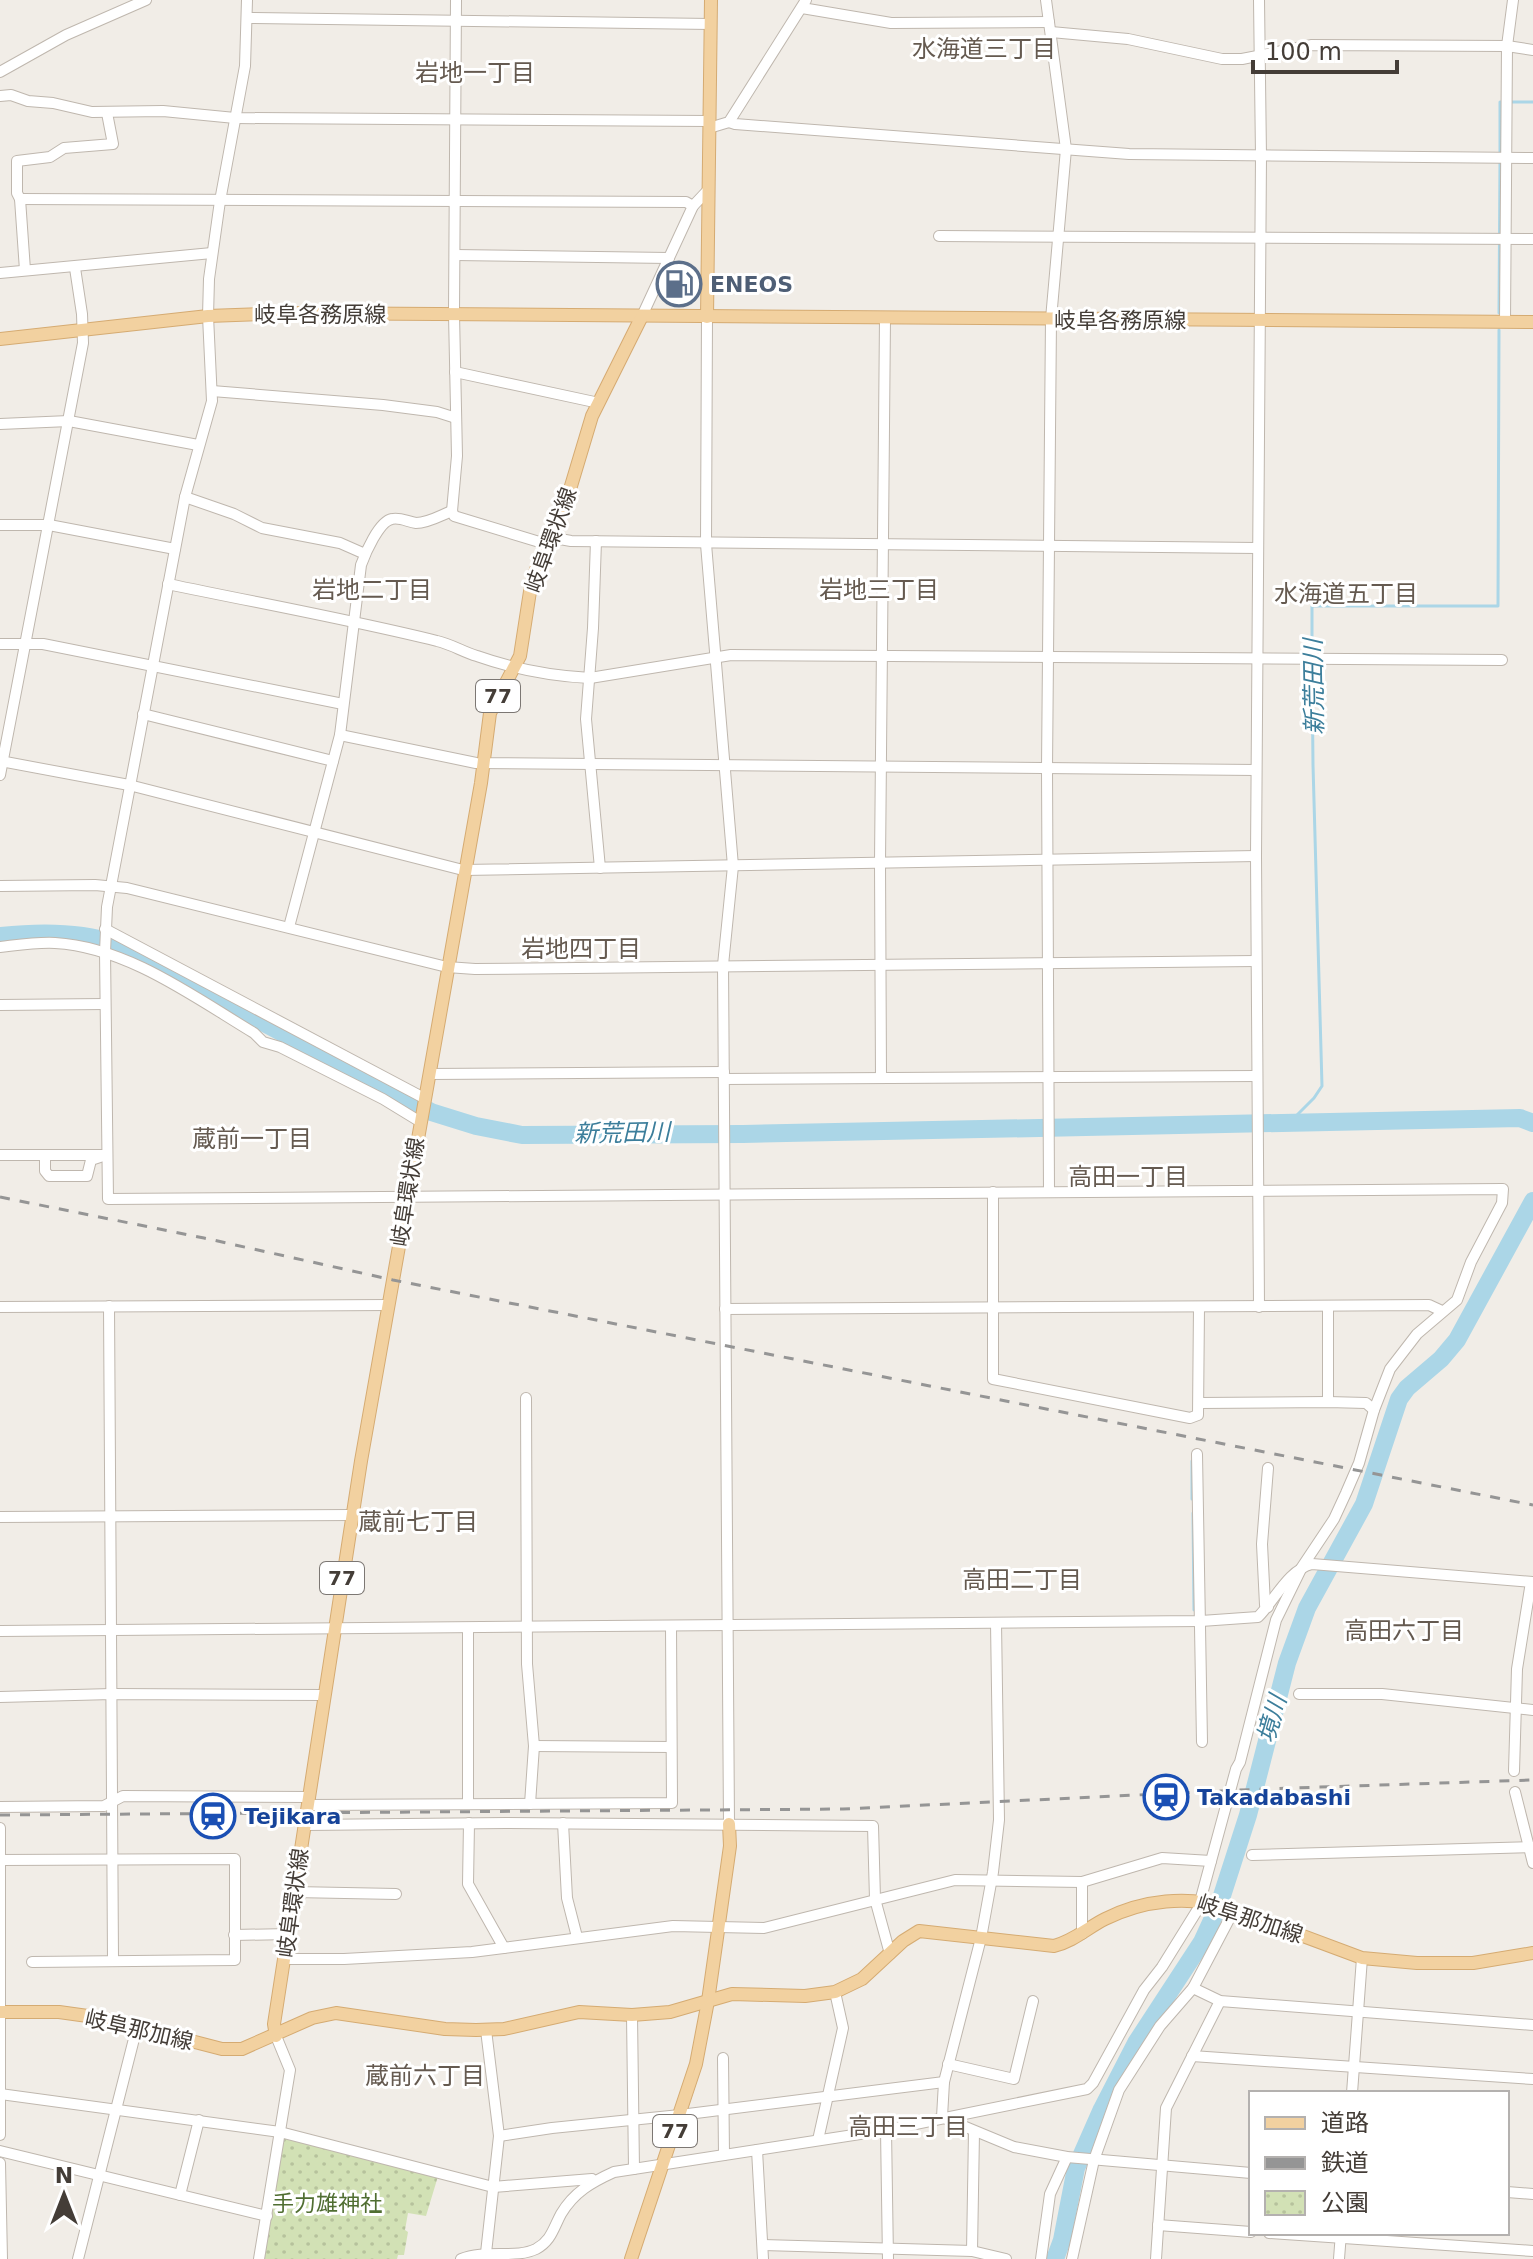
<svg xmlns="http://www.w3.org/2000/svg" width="1533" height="2259" font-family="'DejaVu Sans','Noto Sans JP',sans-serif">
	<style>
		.park { fill: url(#park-dots) }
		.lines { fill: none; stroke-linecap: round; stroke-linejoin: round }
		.stream { stroke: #abd6e7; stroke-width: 3 }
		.river { stroke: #abd6e7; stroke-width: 18 }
		.minor-casing { stroke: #bfb7ae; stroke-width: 12 }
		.major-casing { stroke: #d5ab72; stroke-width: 14 }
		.minor { stroke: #fff; stroke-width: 10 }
		.major { stroke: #f2d1a0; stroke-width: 12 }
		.rail { stroke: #959595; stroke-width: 3; stroke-dasharray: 10 10; stroke-linecap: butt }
		.labels { text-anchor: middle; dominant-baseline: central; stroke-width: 6; stroke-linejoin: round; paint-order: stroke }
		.shield { fill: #fff; stroke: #7c7773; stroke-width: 2 }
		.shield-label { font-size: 20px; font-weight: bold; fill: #443d37 }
		.service-label { font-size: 22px; font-weight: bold; fill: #4e5e75; stroke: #fff; text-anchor: start }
		.street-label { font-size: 22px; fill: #443d37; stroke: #fff }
		.transit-label { font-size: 22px; font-weight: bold; fill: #164399; stroke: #fff; text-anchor: start }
		.park-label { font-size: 22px; fill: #506e32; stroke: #fff }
		.neighbourhood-label { font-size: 24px; fill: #655a50; stroke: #fff }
		.water-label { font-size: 24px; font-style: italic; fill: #3c7e9b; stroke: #fff }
	</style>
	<defs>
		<pattern id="park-dots" width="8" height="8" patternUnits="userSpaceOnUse" patternTransform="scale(2)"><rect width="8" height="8" fill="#d2e1b5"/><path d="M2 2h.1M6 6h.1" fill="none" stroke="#b6c29c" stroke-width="1.8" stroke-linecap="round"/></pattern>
	</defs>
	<rect width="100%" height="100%" fill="#f1ede7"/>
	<!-- park -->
	<polygon class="park" points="280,2132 439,2173 426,2216 408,2213 405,2230 408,2232 404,2255 398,2255 397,2259 258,2259"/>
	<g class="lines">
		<!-- stream -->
		<g class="stream">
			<polyline points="1500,153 1500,102 1533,102"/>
			<polyline points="1499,313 1500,161"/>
			<polyline points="1312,655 1312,606 1498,606 1499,330"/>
			<polyline points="1290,1122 1314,1098 1322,1086 1313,765 1312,662"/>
			<polyline points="1192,1461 1192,1499"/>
			<polyline points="1193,1513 1194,1610"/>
		</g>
		<!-- river -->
		<g class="river">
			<path d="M0,936C37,932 78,931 114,943L431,1112L476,1126L522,1135L743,1134L1520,1118L1533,1123"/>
			<polyline points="1055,2259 1062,2240 1076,2168 1102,2109 1136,2043 1202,1942 1219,1905 1248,1815 1287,1663 1307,1608 1364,1504 1399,1399 1407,1388 1441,1359 1457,1340 1533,1201"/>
		</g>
		<!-- minor casing -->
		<g class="minor-casing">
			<g id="minor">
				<path d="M247,0L245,66L220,201L209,279L208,316L212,401L185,497L107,907L105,952L108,1199L1503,1189L1502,1203L1471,1262L1457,1300L1417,1334L1390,1369L1374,1410L1359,1463L1346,1493L1334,1519L1302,1567L1276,1620L1240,1762L1236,1769L1198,1909L1162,1967L1144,1990L1093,2083L1087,2089L886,2130L614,2172C592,2182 574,2192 561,2214C553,2229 551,2241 536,2249C516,2259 485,2249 461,2259"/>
				<polyline points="1046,0 1066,149 1051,319 1047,769 1049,1192"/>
				<polyline points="802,8 891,23 1049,22"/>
				<polyline points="248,18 711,24"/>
				<polyline points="1051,32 1128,39 1222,59 1242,59 1312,45 1507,46 1533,50"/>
				<polyline points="0,72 66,35 146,0"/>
				<polyline points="0,96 11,95 28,101 53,103 92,112 163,111 235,118 709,121"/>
				<polyline points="729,122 735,124 1129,154 1533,158"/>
				<polyline points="709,128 729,122 806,0"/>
				<polyline points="20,199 686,202 693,206"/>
				<polyline points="939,236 1533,239"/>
				<polyline points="455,255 669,258"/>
				<polyline points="25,270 20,199 17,193 17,161 50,157 64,148 113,144 107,113"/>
				<polyline points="0,273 212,253"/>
				<polyline points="642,316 693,206 709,189"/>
				<polyline points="707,317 706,544 733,866 723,965 729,1824"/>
				<polyline points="1505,322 1507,46 1513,0"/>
				<polyline points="455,372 599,403"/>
				<polyline points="212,391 383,405 437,412 456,418"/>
				<polyline points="0,424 69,421 198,445"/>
				<polyline points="185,497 234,514 262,528 340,543 365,554"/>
				<polyline points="452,511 457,456 454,314 456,0"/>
				<polyline points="452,511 454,516 546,544"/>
				<polyline points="0,525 49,525 175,549"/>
				<polyline points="549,537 571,541 1257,548"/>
				<polyline points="596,541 593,628 586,719 600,868"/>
				<path d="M168,584C258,603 348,619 437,641C451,644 463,652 477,656C514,669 551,676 590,678L731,655L1502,660"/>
				<polyline points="0,644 43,644 343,704"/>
				<polyline points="143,714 333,761"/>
				<polyline points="340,735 476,763 1256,770"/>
				<polyline points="0,761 129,785 463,870 1256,856"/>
				<polyline points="0,775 83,343 82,314 75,268"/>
				<polyline points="0,886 95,885 127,888 447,967 475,969 1256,961"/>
				<path d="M289,927L340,735L361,565C365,554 379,521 392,519C400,517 408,522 416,523C429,523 441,515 452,511"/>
				<polyline points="105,929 424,1098"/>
				<path d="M0,947C18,945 37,942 55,943C127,947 194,997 254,1033L263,1042L280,1047L383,1099L419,1121"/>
				<polyline points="0,1005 105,1004"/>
				<polyline points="429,1074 724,1072"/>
				<polyline points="881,1078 880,863 885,318"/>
				<polyline points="724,1079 1257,1076"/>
				<polyline points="0,1155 106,1155 91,1160 87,1176 49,1176 45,1171 45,1155"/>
				<polyline points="993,1192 993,1379 1190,1418 1198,1415 1199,1307"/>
				<polyline points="109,1306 113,1960"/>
				<polyline points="0,1307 388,1305"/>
				<polyline points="1259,1307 1256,856 1261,156 1259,0"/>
				<polyline points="725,1309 1429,1305 1442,1311"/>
				<polyline points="526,1398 527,1664 534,1746 530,1804"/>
				<polyline points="1328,1402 1328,1306"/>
				<polyline points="1199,1403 1328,1402 1366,1403 1374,1410"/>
				<polyline points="1197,1454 1202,1742"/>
				<polyline points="1268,1468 1262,1544 1265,1605 1268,1607"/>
				<polyline points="0,1517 352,1515"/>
				<path d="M0,1631L1201,1621L1258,1617C1275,1600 1288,1570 1312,1564L1533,1582"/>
				<polyline points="1299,1694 1382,1694 1533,1710"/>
				<polyline points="0,1697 112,1694 324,1695"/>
				<polyline points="534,1746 671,1747"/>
				<polyline points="1514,1771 1517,1669 1531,1582"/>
				<polyline points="1515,1792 1533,1863"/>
				<polyline points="468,1804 468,1628"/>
				<polyline points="308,1805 672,1803 671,1626"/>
				<polyline points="0,1807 104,1806 123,1796 309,1797"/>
				<polyline points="469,1823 468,1884 504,1948"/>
				<polyline points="563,1823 567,1898 577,1937"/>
				<polyline points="305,1825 506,1823 873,1826 875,1899 890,1954"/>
				<polyline points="0,1828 0,2135"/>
				<polyline points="1252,1855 1533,1847"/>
				<polyline points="0,1860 235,1859 235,1960 32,1962"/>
				<polyline points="294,1892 396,1894"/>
				<polyline points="1082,1934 1082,1882"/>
				<polyline points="234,1935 289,1934"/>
				<polyline points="285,1959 344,1959 472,1952 673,1926 764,1928 955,1880 1082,1882 1162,1858 1211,1861"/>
				<polyline points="1193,1988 1220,2001 1533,2025"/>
				<polyline points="632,2015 634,2169"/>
				<polyline points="1192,2056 1533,2079"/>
				<polyline points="723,2058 724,2155"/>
				<polyline points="948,2064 1014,2079 1033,2001"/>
				<polyline points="1352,2093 1362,1958"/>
				<polyline points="0,2094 280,2132 493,2187 592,2179"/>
				<polyline points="942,2117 944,2082 981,1938 993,1872 999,1820 996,1623"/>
				<polyline points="944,2118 1014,2147 1067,2157 1251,2173"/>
				<polyline points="886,2130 888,2259"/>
				<polyline points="499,2136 552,2128 680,2115 944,2082"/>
				<polyline points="818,2140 843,2028 835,1992"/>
				<polyline points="757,2150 763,2259"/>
				<polyline points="0,2151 267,2216"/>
				<polyline points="0,2163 2,2259"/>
				<polyline points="1507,2192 1533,2194"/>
				<polyline points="180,2195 199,2120"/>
				<polyline points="1158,2225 1251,2232"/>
				<polyline points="1269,2233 1533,2251"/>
				<polyline points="763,2245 972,2251 1006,2259"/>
				<polyline points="972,2251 974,2132"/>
				<polyline points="486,2253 499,2136 486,2030"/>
				<polyline points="78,2259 137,2027"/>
				<polyline points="259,2259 290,2070 276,2036"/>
				<polyline points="1041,2259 1050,2194 1067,2157"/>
				<polyline points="1072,2259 1094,2160 1119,2090 1160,2026 1193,1988 1234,1910"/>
				<polyline points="1156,2259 1166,2108 1220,2001"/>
				<polyline points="1339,2259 1341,2233"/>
			</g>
		</g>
		<!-- major casing -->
		<g class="major-casing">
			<g id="major">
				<polyline points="707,317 711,0"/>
				<polyline points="0,339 208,316 289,313 1533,322"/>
				<path d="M0,2012H59L102,2018L222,2049H242L312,2018L336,2013L445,2029L476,2030L504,2029L579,2012L632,2015L670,2012L732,1994L805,1996L835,1992L862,1979L903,1941L919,1931L1054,1946C1074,1941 1087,1928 1105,1919C1143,1900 1188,1895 1228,1908L1362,1958L1417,1963H1473L1533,1953"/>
				<polyline points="276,2036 274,2024 361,1461 481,783 490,713 520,656 531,585 539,561 568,496 592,416 642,316"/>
				<polyline points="631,2259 696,2064 708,2001 730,1846 729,1824"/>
			</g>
		</g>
		<!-- minor -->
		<use href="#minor" class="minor"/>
		<!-- major -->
		<use href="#major" class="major"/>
		<!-- rail -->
		<g class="rail">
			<polyline points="0,1197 204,1238 393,1280 1533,1505"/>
			<polyline points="0,1815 843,1809 1263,1789 1533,1780"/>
		</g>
	</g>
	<!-- icons -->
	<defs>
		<g id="fuel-ring" transform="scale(2.3)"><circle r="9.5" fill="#fff" stroke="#5c6f8a" stroke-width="1.5"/><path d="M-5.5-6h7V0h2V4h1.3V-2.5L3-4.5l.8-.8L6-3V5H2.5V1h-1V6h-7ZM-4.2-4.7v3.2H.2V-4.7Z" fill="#5c6f8a"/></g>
		<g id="station-ring" transform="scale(2.3)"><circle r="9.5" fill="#fff" stroke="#1a4fb4" stroke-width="1.5"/><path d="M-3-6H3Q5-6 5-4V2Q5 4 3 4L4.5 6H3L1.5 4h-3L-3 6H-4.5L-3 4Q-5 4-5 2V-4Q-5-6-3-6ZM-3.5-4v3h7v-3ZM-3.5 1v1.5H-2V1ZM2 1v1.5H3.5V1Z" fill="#1a4fb4"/></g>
	</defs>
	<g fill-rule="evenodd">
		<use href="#fuel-ring" x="679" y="284"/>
		<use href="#station-ring" x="1166" y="1797"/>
		<use href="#station-ring" x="213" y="1816"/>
	</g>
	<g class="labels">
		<!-- shield labels -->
		<g class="shield">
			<rect x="476" y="680" width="44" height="32" rx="6"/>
			<rect x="320" y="1562" width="44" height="32" rx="6"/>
			<rect x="653" y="2115" width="44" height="32" rx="6"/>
		</g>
		<g class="shield-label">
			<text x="498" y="696">77</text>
			<text x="342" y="1578">77</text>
			<text x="675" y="2131">77</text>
		</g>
		<!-- service labels -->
		<g class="service-label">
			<text x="710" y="284">ENEOS</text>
		</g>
		<!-- street labels -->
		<g class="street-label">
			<text x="320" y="314">岐阜各務原線</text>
			<text x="1120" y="320">岐阜各務原線</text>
			<text transform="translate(551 540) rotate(-70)">岐阜環状線</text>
			<text transform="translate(408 1192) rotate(-81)">岐阜環状線</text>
			<text transform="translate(293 1903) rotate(-82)">岐阜環状線</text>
			<text transform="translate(1250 1919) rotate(18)">岐阜那加線</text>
			<text transform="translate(139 2030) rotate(13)">岐阜那加線</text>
		</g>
		<!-- transit labels -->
		<g class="transit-label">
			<text x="1197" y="1797">Takadabashi</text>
			<text x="244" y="1816">Tejikara</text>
		</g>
		<!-- park labels -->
		<g class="park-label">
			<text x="327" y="2203">手力雄神社</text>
		</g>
		<!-- neighbourhood labels -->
		<g class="neighbourhood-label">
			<text x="984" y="49">水海道三丁目</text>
			<text x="475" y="73">岩地一丁目</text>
			<text x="372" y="590">岩地二丁目</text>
			<text x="879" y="590">岩地三丁目</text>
			<text x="1346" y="594">水海道五丁目</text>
			<text x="581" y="949">岩地四丁目</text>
			<text x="252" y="1139">蔵前一丁目</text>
			<text x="1128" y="1177">高田一丁目</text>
			<text x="418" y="1522">蔵前七丁目</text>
			<text x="1022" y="1580">高田二丁目</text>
			<text x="1404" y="1631">高田六丁目</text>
			<text x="425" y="2076">蔵前六丁目</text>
			<text x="908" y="2127">高田三丁目</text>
		</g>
		<!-- water labels -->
		<g class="water-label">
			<text transform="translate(1314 687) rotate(-91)">新荒田川</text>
			<text transform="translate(622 1133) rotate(-1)">新荒田川</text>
			<text transform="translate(1272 1719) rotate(-74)">境川</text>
		</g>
	</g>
	<!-- legend -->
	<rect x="1249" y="2091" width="260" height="144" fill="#ffffff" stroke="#b4b1af" stroke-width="2"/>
	<rect x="1265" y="2117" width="40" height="12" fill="#f2d1a0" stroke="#b4b1af" stroke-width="2"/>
	<text x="1321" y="2131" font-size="24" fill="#443d37">道路</text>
	<rect x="1265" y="2157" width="40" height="12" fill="#959595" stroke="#b4b1af" stroke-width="2"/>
	<text x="1321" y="2171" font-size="24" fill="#443d37">鉄道</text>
	<rect x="1265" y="2191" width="40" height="24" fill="url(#park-dots)" stroke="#b4b1af" stroke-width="2"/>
	<text x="1321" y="2211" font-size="24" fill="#443d37">公園</text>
	<!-- north arrow -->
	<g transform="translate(64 2195)" stroke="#ffffff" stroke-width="6" paint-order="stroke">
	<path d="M0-6L14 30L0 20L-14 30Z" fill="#443d37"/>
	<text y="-12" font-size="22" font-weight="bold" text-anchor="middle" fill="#443d37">N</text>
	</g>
	<!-- scale -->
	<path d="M1253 60v12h144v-12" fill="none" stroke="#443d37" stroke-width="4"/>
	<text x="1265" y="60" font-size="24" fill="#443d37" stroke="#ffffff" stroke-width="6" paint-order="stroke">100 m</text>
</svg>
